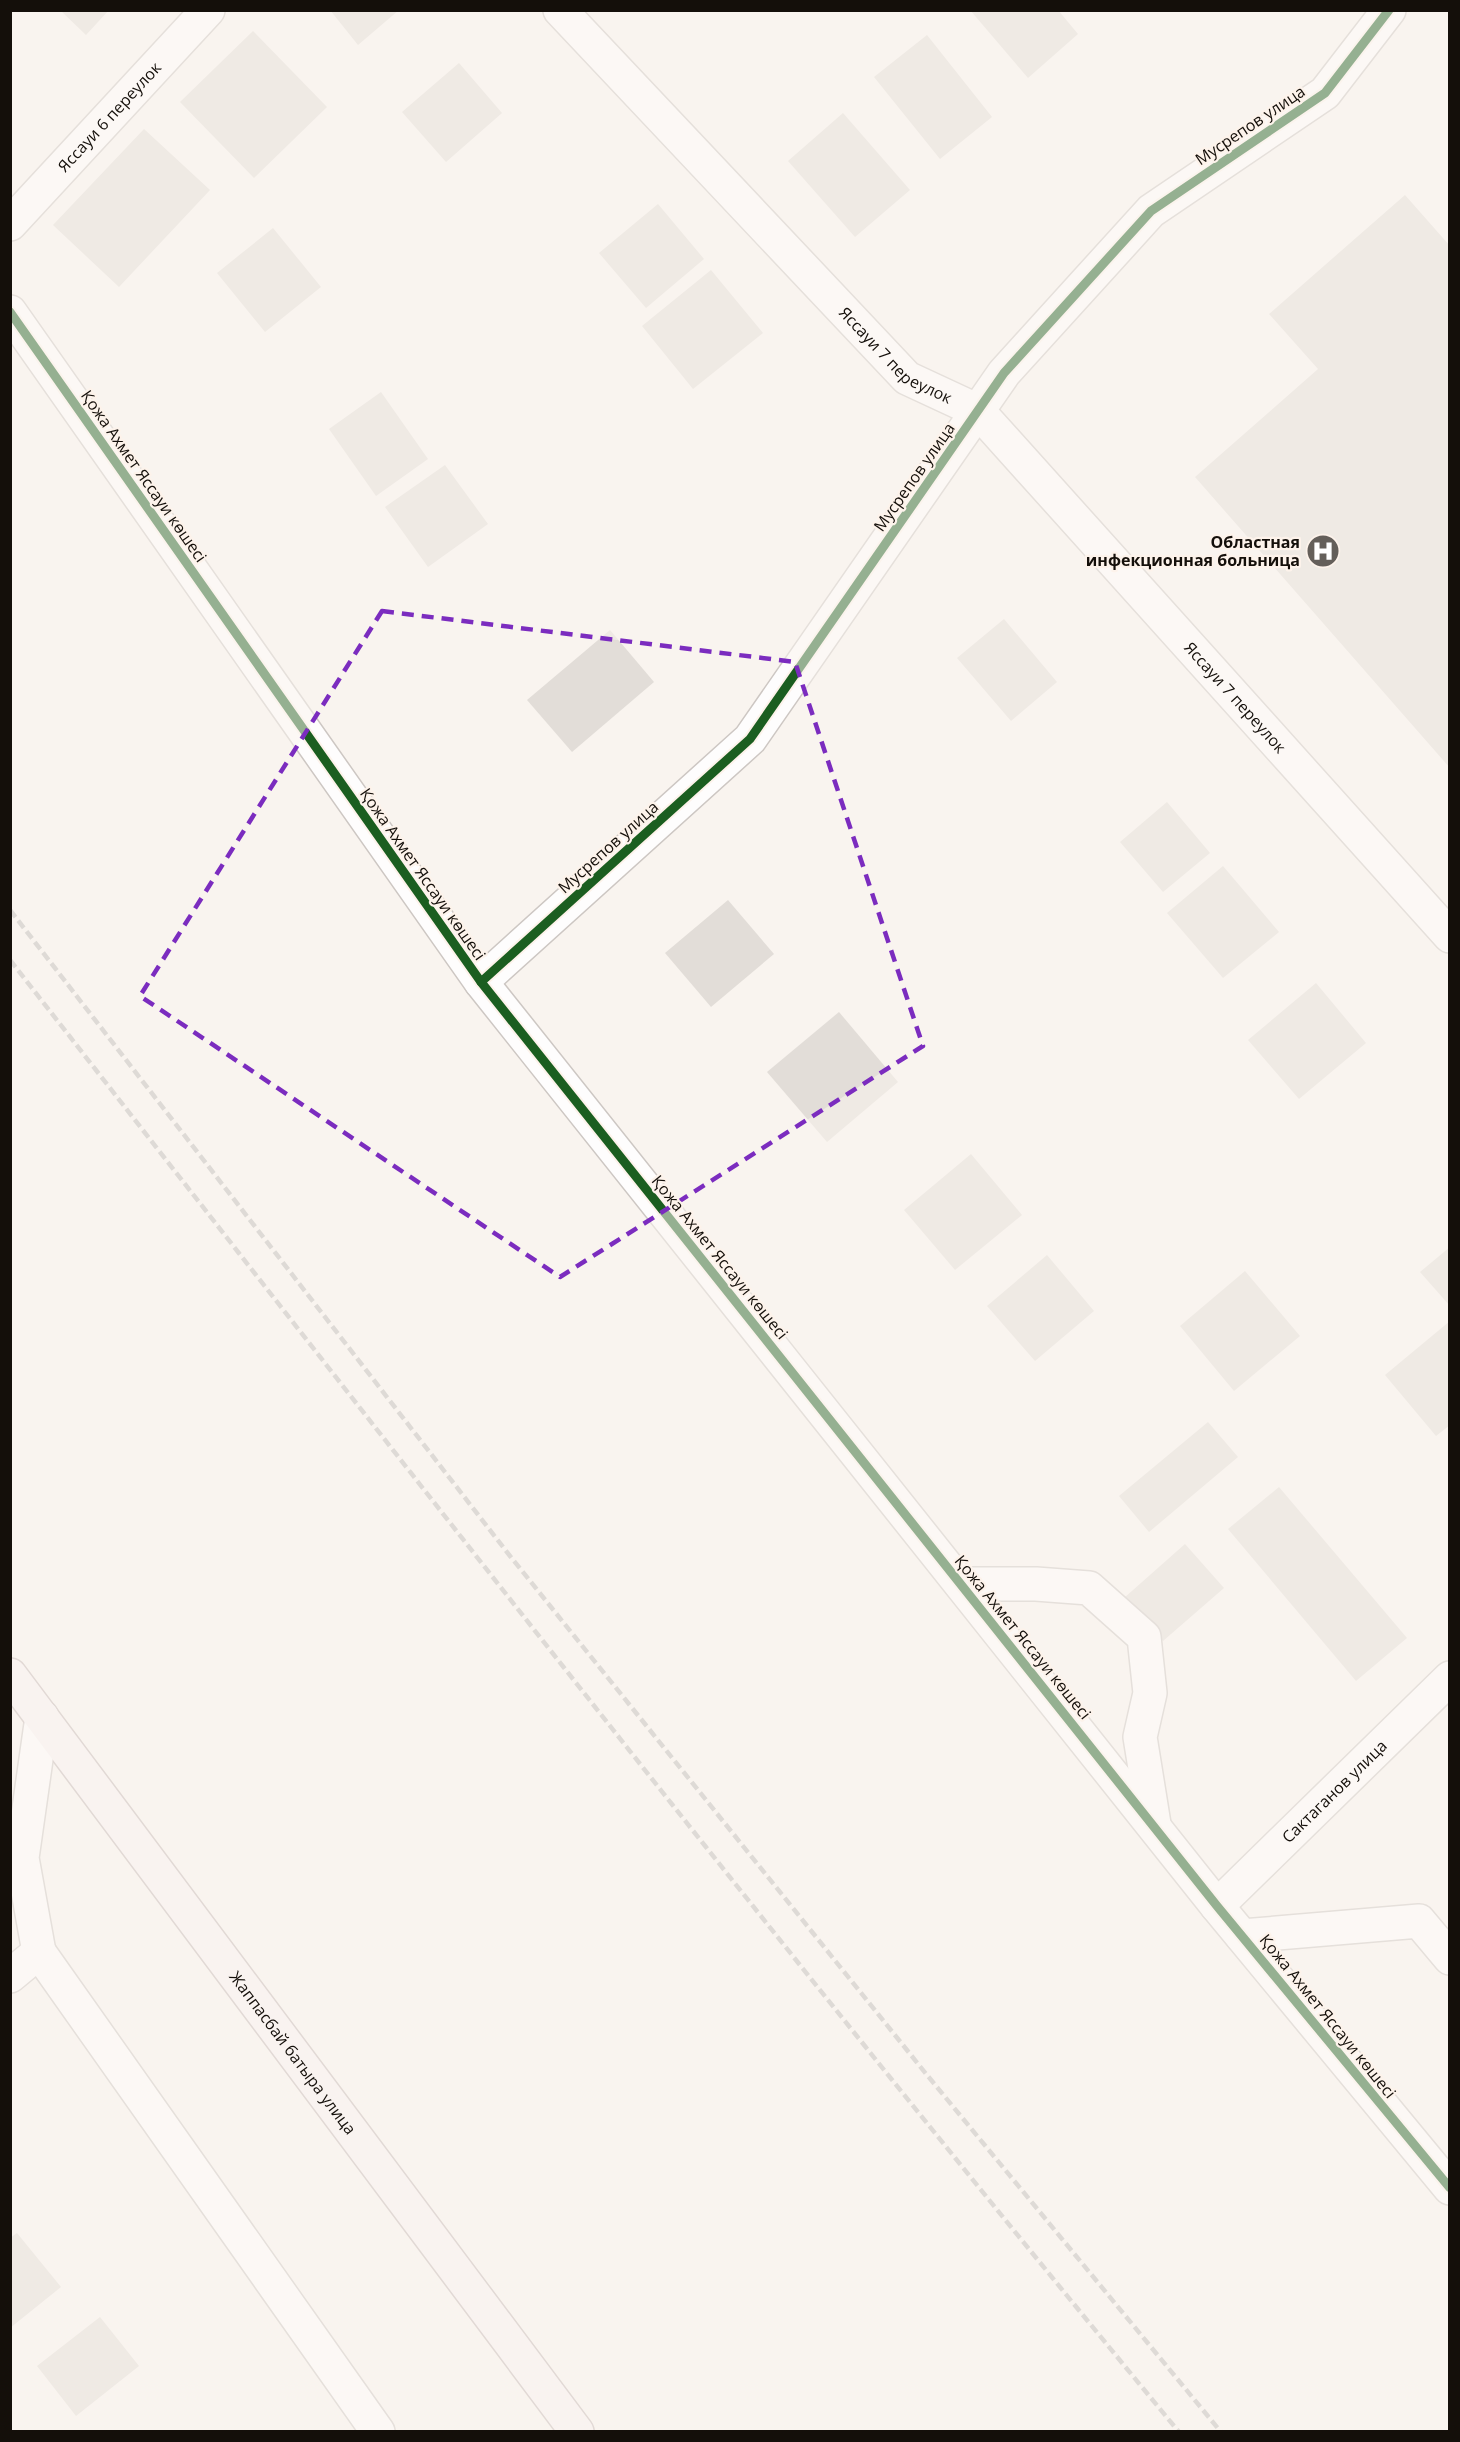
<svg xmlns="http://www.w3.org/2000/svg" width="1460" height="2442" font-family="'Open Sans',sans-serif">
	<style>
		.building { fill: #e2ddd8 }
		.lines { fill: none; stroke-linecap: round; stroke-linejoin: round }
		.minor-casing { stroke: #cdc7c3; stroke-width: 36 }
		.major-casing { stroke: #c4b8b6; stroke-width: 36 }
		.minor { stroke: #fefdfd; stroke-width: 33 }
		.major { stroke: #f8f1f2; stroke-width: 33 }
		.rail { stroke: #bcbbb9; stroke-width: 4.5; stroke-dasharray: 9 4.5; stroke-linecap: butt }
		.cycleway-casing { stroke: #fdf3eb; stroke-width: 13 }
		.cycleway { stroke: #1b5e20; stroke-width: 9 }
		.marked { fill: none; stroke: #7b2cbf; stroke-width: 4.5; stroke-dasharray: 12 8; stroke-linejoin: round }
		.labels { text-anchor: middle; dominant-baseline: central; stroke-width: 4.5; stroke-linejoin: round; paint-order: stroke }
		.street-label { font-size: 16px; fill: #140f0a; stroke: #fdf3eb }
		.poi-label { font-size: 16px; font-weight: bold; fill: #140f0a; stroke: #fdf3eb; text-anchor: end }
	</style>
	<rect width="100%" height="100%" fill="#f9f4ef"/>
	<!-- building -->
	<g class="building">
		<polygon points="60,10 109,10 86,35"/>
		<polygon points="330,10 399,10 358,45"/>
		<polygon points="970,10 1058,10 1078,34 1028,78"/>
		<polygon points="253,31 327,107 254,178 180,102"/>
		<polygon points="927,35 992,117 940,159 874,77"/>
		<polygon points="459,63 502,113 446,162 402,112"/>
		<polygon points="843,113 910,190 855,237 788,161"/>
		<polygon points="144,129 210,190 119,287 53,225"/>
		<polygon points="1405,195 1450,246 1450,768 1195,477 1318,369 1269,314"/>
		<polygon points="658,204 704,259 646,308 599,253"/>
		<polygon points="273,228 321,287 265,332 217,273"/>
		<polygon points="711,270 763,333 693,389 642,326"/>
		<polygon points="381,392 428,459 376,496 329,429"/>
		<polygon points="445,465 488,524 428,567 385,507"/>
		<polygon points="1004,619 1057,682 1011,721 957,658"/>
		<polygon points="610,630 654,682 572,752 527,700"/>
		<polygon points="1167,802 1210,853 1163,892 1120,842"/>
		<polygon points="1223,866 1279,932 1223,978 1167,913"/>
		<polygon points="728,900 774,954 711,1007 665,953"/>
		<polygon points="1316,983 1366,1043 1299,1099 1248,1040"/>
		<polygon points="839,1012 898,1082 827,1142 767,1072"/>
		<polygon points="971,1154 1022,1215 955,1270 904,1210"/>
		<polygon points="1450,1247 1450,1306 1420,1272"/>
		<polygon points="1047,1255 1094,1311 1035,1361 987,1306"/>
		<polygon points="1245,1271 1300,1336 1234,1391 1180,1326"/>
		<polygon points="1450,1321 1450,1425 1436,1436 1385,1375"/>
		<polygon points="1208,1422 1238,1457 1149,1532 1119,1496"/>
		<polygon points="1279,1487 1407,1638 1356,1681 1228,1529"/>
		<polygon points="1185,1544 1224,1588 1163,1641 1124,1598"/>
		<polygon points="17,2233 61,2287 10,2328 10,2238"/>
		<polygon points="100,2317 139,2366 76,2416 37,2366"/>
	</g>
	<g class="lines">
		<!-- minor casing -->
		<g class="minor-casing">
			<g id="minor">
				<path id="s1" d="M560,10L907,378L978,411L1450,936"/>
				<path id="s2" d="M10,224L208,10"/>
				<polyline points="10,312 481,982 1217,1906 1450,2188"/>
				<polyline points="481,982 750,739 1004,373 1151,211 1325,93 1389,10"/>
				<polyline points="961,1584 1036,1584 1089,1588 1144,1637 1150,1693 1140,1737 1154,1824"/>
				<path id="s3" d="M1217,1906L1450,1678"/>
				<polyline points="1242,1936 1419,1921 1450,1958"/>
				<polyline points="39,1952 378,2432"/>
				<polyline points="10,1976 39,1952 22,1858 42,1717"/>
			</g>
		</g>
		<!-- major casing -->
		<g class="major-casing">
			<g id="major">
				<path id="s4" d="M10,1675L577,2432"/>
			</g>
		</g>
		<!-- minor -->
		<use href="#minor" class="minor"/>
		<!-- major -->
		<use href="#major" class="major"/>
		<!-- rail -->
		<g class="rail">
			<polyline points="10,910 510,1556 927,2075 1221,2432"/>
			<path d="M10,960C396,1454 780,1949 1179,2432"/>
		</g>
		<!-- cycleway casing -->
		<g class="cycleway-casing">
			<g id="cycleway">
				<polyline points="10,312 481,982 1217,1906 1450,2188"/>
				<polyline points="481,982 750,739 1004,373 1151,211 1325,93 1389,10"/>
			</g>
		</g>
		<!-- cycleway -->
		<use href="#cycleway" class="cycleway"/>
	</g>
	<!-- marked area -->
	<path d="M0 0H1460V2442H0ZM382,611L795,662L923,1046L560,1277L140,996Z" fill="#f9f4ef" fill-opacity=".55" fill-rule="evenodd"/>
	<path class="marked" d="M382,611L795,662L923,1046L560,1277L140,996Z"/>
	<!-- icons -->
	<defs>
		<g id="hospital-disc" transform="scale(1.725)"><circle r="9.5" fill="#645f5a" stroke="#fdf3eb"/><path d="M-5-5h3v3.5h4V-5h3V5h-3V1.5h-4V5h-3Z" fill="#fff"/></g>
	</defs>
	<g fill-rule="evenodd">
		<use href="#hospital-disc" x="1323" y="551"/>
	</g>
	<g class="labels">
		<!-- street labels -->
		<g class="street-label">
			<text stroke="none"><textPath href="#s2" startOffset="146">Яссауи 6 переулок</textPath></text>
			<text transform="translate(1250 125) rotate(-34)">Мусрепов улица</text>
			<text stroke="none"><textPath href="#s1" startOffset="483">Яссауи 7 переулок</textPath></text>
			<text transform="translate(144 476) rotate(55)">Қожа Ахмет Яссауи көшесі</text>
			<text transform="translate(914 477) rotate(-55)">Мусрепов улица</text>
			<text stroke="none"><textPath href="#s1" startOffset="969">Яссауи 7 переулок</textPath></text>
			<text transform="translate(608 847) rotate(-42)">Мусрепов улица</text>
			<text transform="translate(423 874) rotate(55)">Қожа Ахмет Яссауи көшесі</text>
			<text transform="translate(720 1257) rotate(51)">Қожа Ахмет Яссауи көшесі</text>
			<text transform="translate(1023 1637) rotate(51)">Қожа Ахмет Яссауи көшесі</text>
			<text stroke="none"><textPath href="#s3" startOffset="164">Сактаганов улица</textPath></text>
			<text transform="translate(1328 2016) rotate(51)">Қожа Ахмет Яссауи көшесі</text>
			<text stroke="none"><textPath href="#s4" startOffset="472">Жаппасбай батыра улица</textPath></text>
		</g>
		<!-- poi labels -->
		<g class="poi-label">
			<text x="1300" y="542">Областная<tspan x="1300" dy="18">инфекционная больница</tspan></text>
		</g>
	</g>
	<!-- border -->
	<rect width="1460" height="2442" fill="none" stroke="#140f0a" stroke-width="24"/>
</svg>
